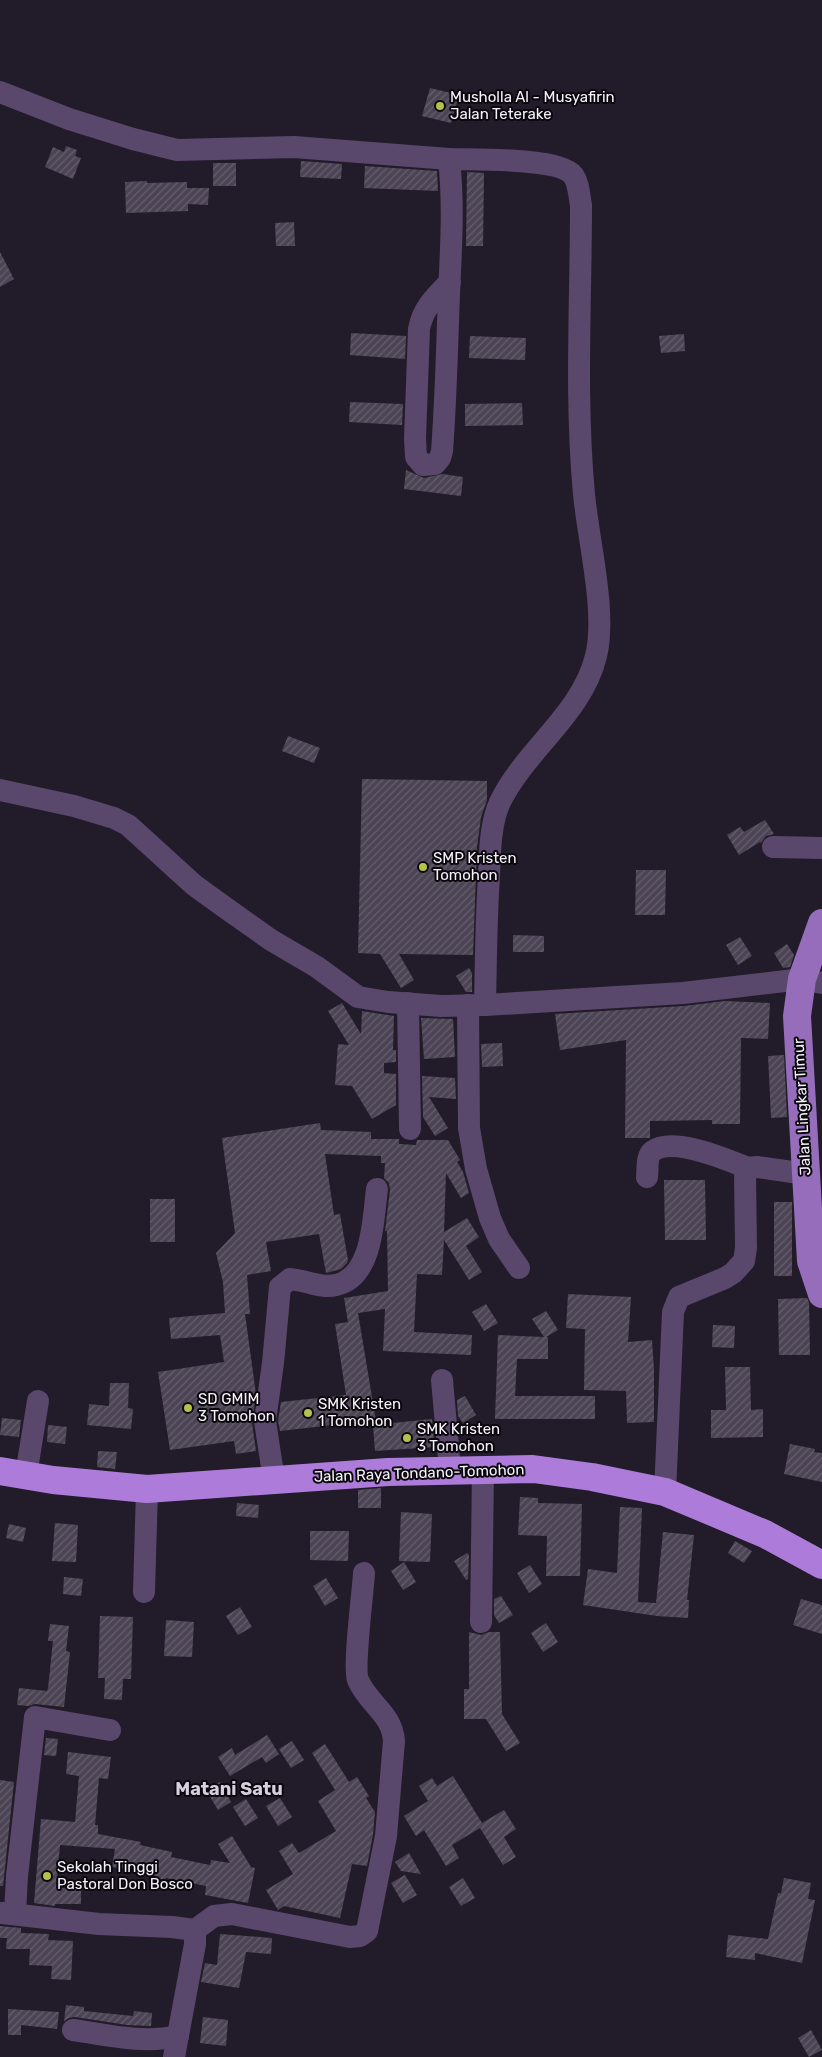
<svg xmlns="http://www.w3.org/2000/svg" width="822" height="2057" font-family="Rubik,sans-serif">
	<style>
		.building { fill: url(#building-hatch) }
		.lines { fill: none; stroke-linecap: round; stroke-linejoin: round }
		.minor { stroke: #5a476c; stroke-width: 22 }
		.major { stroke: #966dbb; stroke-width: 28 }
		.highway { stroke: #ad7cda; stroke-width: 28 }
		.poi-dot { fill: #b4c24a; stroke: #0a070d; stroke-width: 2 }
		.labels { text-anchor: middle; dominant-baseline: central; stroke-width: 4; stroke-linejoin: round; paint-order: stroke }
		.poi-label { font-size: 15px; fill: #f6f2fc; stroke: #0a070d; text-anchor: start }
		.street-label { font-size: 15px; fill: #f6f2fc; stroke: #0a070d }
		.quarter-label { font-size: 18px; font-weight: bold; fill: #d7cee1; stroke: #0a070d }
	</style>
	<defs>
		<pattern id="building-hatch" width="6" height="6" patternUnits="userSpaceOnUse" patternTransform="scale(1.25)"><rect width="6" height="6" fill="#4c4454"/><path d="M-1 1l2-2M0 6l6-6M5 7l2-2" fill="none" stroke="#665f6e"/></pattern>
	</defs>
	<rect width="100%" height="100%" fill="#221b29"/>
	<!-- building -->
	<g class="building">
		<polygon points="430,88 459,95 451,123 422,116"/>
		<polygon points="66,146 77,150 75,156 81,158 73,179 45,167 53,147 64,152"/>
		<polygon points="301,161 342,164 341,179 300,177"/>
		<rect x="213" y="163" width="23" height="23"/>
		<polygon points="365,166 437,171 438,191 364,188"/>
		<polygon points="467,172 484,173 483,246 466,246"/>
		<polygon points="147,181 147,183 187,182 187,188 209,188 208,205 188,204 188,211 126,213 125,182"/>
		<polygon points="294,222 295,246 276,246 275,223"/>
		<polygon points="0,252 14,279 0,287"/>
		<polygon points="351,333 406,336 405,359 350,355"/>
		<polygon points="684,334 685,351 661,353 659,336"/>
		<polygon points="470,336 526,338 525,360 469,358"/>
		<polygon points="350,402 403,404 402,425 349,422"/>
		<polygon points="522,403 523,425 465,426 465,404"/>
		<polygon points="406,470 424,478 443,474 463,477 461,496 404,489"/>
		<polygon points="288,736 320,748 314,763 282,751"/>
		<polygon points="362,779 487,781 487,800 481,817 477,847 473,955 399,954 414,980 401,988 380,954 358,953"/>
		<polygon points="765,820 774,834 766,836 761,843 760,842 739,855 727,835 740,827 744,832"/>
		<polygon points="636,870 666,870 665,915 635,915"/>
		<polygon points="513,935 544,936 544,952 513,952"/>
		<polygon points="740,937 752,956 738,965 726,945"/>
		<polygon points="787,944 794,955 790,967 783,968 774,953"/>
		<polygon points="469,968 472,973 472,992 466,992 456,976"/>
		<polygon points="725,1001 770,1003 768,1039 741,1038 740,1124 712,1124 712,1120 650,1121 650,1138 625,1138 626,1040 560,1050 555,1014 684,1006"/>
		<polygon points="342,1003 361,1034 362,1011 394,1016 393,1050 396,1050 396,1062 384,1063 384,1073 396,1074 396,1105 372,1119 352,1086 335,1085 338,1044 349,1045 328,1011"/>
		<polygon points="421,1018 453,1019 455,1057 424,1059"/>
		<polygon points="502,1043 503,1066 482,1067 481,1044"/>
		<polygon points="784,1055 787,1117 771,1118 768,1056"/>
		<polygon points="422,1076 455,1078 456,1099 429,1097 448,1128 435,1136 423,1117"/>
		<polygon points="320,1123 321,1130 371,1132 371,1139 399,1139 399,1144 416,1145 417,1140 448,1140 460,1160 457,1162 463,1172 469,1193 461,1198 446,1173 444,1232 467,1218 479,1237 466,1246 482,1272 469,1280 444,1240 442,1275 417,1274 414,1332 472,1335 471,1355 383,1351 385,1309 358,1313 376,1421 351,1425 351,1423 280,1431 278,1421 281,1402 346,1395 335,1324 348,1322 344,1298 388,1291 387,1231 385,1231 390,1190 389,1183 384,1178 385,1163 381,1163 381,1156 325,1154 334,1215 340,1214 348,1260 347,1263 341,1269 326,1273 319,1234 266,1242 271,1271 247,1275 250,1314 245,1314 256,1394 252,1423 256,1451 236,1454 234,1441 170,1450 158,1372 224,1362 220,1335 171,1339 169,1318 225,1313 223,1282 216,1253 235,1233 222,1138"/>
		<polygon points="664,1180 705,1180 706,1240 665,1240"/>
		<rect x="150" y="1199" width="25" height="43"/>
		<rect x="774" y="1202" width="18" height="74"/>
		<polygon points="568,1294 631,1297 628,1342 652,1340 654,1369 654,1422 627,1423 626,1391 584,1390 585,1329 566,1328"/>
		<polygon points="807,1298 809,1302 810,1355 779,1355 778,1299"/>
		<polygon points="486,1304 498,1323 484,1331 472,1312"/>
		<polygon points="546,1311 558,1330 546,1337 548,1337 548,1359 517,1359 515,1396 595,1396 595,1419 495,1419 498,1335 544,1337 532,1319"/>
		<polygon points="713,1325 735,1326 734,1348 712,1347"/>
		<polygon points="725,1367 750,1367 751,1410 763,1409 763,1437 711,1438 711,1410 726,1410"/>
		<polygon points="110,1383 129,1383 128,1408 133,1409 131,1429 87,1425 89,1404 109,1406"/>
		<polygon points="465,1396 476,1415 463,1423 458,1416 457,1400"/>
		<polygon points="2,1418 21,1420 19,1437 0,1435"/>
		<polygon points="432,1419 435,1447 375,1451 373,1425"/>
		<polygon points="48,1425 67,1427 65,1444 47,1442"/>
		<polygon points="790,1444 815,1449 814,1452 822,1453 822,1482 784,1474"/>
		<polygon points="98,1451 117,1452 115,1469 97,1467"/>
		<polygon points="381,1488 381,1508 358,1508 358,1490"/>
		<polygon points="520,1497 538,1498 538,1503 582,1504 580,1576 546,1576 547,1536 518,1535"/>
		<polygon points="237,1503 259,1505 258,1518 236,1516"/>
		<polygon points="620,1507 642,1508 638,1602 656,1603 663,1532 694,1535 687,1600 689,1600 688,1618 657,1616 583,1605 588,1569 617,1573"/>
		<polygon points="401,1512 432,1514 430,1562 399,1561"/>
		<polygon points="55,1523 78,1525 76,1562 52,1561"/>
		<polygon points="9,1524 26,1528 23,1542 6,1538"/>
		<polygon points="310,1531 349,1531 348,1561 310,1560"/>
		<polygon points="735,1541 752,1551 744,1563 728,1553"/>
		<polygon points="467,1553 469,1555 468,1579 466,1580 454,1561"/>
		<polygon points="404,1562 416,1582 403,1590 391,1571"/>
		<polygon points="530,1565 542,1584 529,1593 517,1573"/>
		<polygon points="64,1577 83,1579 81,1596 63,1594"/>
		<polygon points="326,1578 338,1598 325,1606 313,1586"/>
		<polygon points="501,1596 513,1615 499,1623 494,1615 494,1599"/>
		<polygon points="801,1599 822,1605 822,1634 793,1625"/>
		<polygon points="240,1607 252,1627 238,1635 226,1616"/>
		<polygon points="100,1616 133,1617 131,1679 123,1679 122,1700 104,1699 105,1678 98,1678"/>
		<polygon points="166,1620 194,1622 192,1657 164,1656"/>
		<polygon points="546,1623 558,1642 543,1652 531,1633"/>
		<polygon points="50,1624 69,1626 66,1651 70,1652 64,1707 35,1704 28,1706 17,1705 19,1688 47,1691 48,1688 53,1641 48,1641"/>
		<polygon points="469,1632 481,1635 489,1632 500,1632 502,1714 520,1743 506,1751 486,1719 464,1719 464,1689 469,1689"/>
		<polygon points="267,1735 279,1754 266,1763 262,1757 230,1776 218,1757 232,1748 235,1755"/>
		<polygon points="46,1738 58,1739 56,1756 44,1755"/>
		<polygon points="292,1741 304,1760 291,1768 279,1749"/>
		<polygon points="325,1744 349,1782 357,1777 369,1796 366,1798 375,1812 373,1834 367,1866 352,1864 340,1918 284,1906 278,1910 266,1890 293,1874 279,1851 292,1843 299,1853 336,1831 318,1801 335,1790 312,1753"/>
		<polygon points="68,1752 111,1757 108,1779 99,1778 95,1825 98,1825 98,1834 141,1842 140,1845 172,1852 171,1857 210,1865 211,1860 230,1863 218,1844 232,1836 251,1867 255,1868 248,1903 205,1895 206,1886 166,1878 166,1880 142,1875 143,1872 112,1867 115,1849 60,1845 56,1888 81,1888 81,1904 55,1904 55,1906 34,1903 41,1819 75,1822 79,1776 66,1774"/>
		<polygon points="453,1776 482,1823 504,1810 516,1829 504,1837 516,1857 503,1865 480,1828 452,1845 459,1858 446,1866 424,1830 416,1836 404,1816 428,1801 419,1786 432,1778 437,1786"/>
		<polygon points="0,1780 14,1782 3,1886 0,1886"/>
		<polygon points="220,1782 231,1802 218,1810 206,1790"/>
		<polygon points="280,1798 292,1817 278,1826 266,1806"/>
		<polygon points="246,1799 258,1818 245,1826 233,1807"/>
		<polygon points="409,1853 421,1874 401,1871 395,1862"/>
		<polygon points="405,1875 417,1895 403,1903 391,1883"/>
		<polygon points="463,1878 475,1898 461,1906 449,1887"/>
		<polygon points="784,1878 811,1883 808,1899 815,1900 802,1963 755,1953 755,1960 726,1957 728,1935 768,1939 778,1893 781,1893"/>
		<polygon points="0,1926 21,1928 21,1933 49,1934 48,1940 73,1941 71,1980 51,1979 52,1966 29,1965 30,1949 6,1949 7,1938 0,1938"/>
		<polygon points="220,1934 272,1938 271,1954 246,1952 239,1988 201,1982 205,1963 217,1965"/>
		<polygon points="66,2005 84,2007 84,2011 133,2016 134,2011 152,2013 151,2026 127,2025 75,2017 69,2018 64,2021"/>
		<polygon points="8,2009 59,2012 57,2029 21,2025 21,2035 8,2035"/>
		<polygon points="203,2017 228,2020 226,2046 200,2043"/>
		<polygon points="811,2030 822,2050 809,2057 798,2038"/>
	</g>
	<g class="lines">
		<!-- minor -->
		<g class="minor">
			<path d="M0,92L69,119L133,139L177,150L294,147L449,159C454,204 451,249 449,294C447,346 446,399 442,451L440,458L435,464L423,465L416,457L415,438L419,329C423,308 435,297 450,282"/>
			<path d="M449,159C473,160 558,157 573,175C579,183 579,196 581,205C581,301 575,398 584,494C588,539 607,613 596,656C582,714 526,749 500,802C490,824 490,852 489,876C486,919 486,962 485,1005"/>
			<polyline points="0,790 74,806 114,818 128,825 194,885 223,906 271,940 317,967 358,997 388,1002 441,1006 485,1005 683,993 802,979 822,983"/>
			<polyline points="773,847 822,848"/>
			<polyline points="408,1003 410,1129"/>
			<polyline points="468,1005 469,1128 476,1169 490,1218 499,1239 519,1268"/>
			<path d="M647,1177C648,1169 646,1156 653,1151C673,1136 728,1160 748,1168"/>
			<polyline points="442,1380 450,1470"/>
			<polyline points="26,1475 38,1401"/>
			<path d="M274,1480L265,1421L273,1363L280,1287L290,1279C305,1280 321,1289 336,1285C373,1277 373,1219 377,1189"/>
			<polyline points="665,1492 673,1312 679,1297 725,1278 733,1273 744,1261 746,1248 745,1173 748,1168 757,1167 806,1174"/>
			<polyline points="144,1592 147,1489"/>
			<polyline points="481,1622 483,1470"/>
			<polyline points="2,1913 99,1924 172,1927 195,1930"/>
			<polyline points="15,1914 17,1876 35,1717 110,1730"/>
			<path d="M195,1930L214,1916L232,1914L350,1937L360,1936L367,1931L386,1836L394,1741C392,1713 368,1704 358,1680C353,1667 363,1592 364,1573"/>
			<path d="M73,2030C108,2035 143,2044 178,2036"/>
			<polyline points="174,2057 195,1944 195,1930"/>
		</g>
		<!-- major -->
		<polyline class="major" points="822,923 802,979 797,1016 811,1261 822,1294"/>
		<!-- highway -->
		<polyline class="highway" points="0,1471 53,1480 147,1489 388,1472 533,1469 592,1477 665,1492 765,1534 822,1565"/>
	</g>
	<!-- markers -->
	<g class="poi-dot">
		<circle cx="440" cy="106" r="5"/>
		<circle cx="423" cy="867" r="5"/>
		<circle cx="188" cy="1408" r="5"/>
		<circle cx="308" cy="1413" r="5"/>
		<circle cx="407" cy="1438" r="5"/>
		<circle cx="47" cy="1876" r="5"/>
	</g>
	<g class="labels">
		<!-- poi labels -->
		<g class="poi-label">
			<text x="450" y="97">Musholla Al - Musyafirin<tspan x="450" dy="17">Jalan Teterake</tspan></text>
			<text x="433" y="858">SMP Kristen<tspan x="433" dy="17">Tomohon</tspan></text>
			<text x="198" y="1399">SD GMIM<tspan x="198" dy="17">3 Tomohon</tspan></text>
			<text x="318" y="1404">SMK Kristen<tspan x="318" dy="17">1 Tomohon</tspan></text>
			<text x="417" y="1429">SMK Kristen<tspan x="417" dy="17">3 Tomohon</tspan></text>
			<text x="57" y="1867">Sekolah Tinggi<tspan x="57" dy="17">Pastoral Don Bosco</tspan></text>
		</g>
		<!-- street labels -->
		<g class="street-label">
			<text transform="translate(802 1107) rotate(-93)">Jalan Lingkar Timur</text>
			<text transform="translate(419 1473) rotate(-2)">Jalan Raya Tondano-Tomohon</text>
		</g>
		<!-- quarter labels -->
		<g class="quarter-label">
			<text x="229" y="1789">Matani Satu</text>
		</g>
	</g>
</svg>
